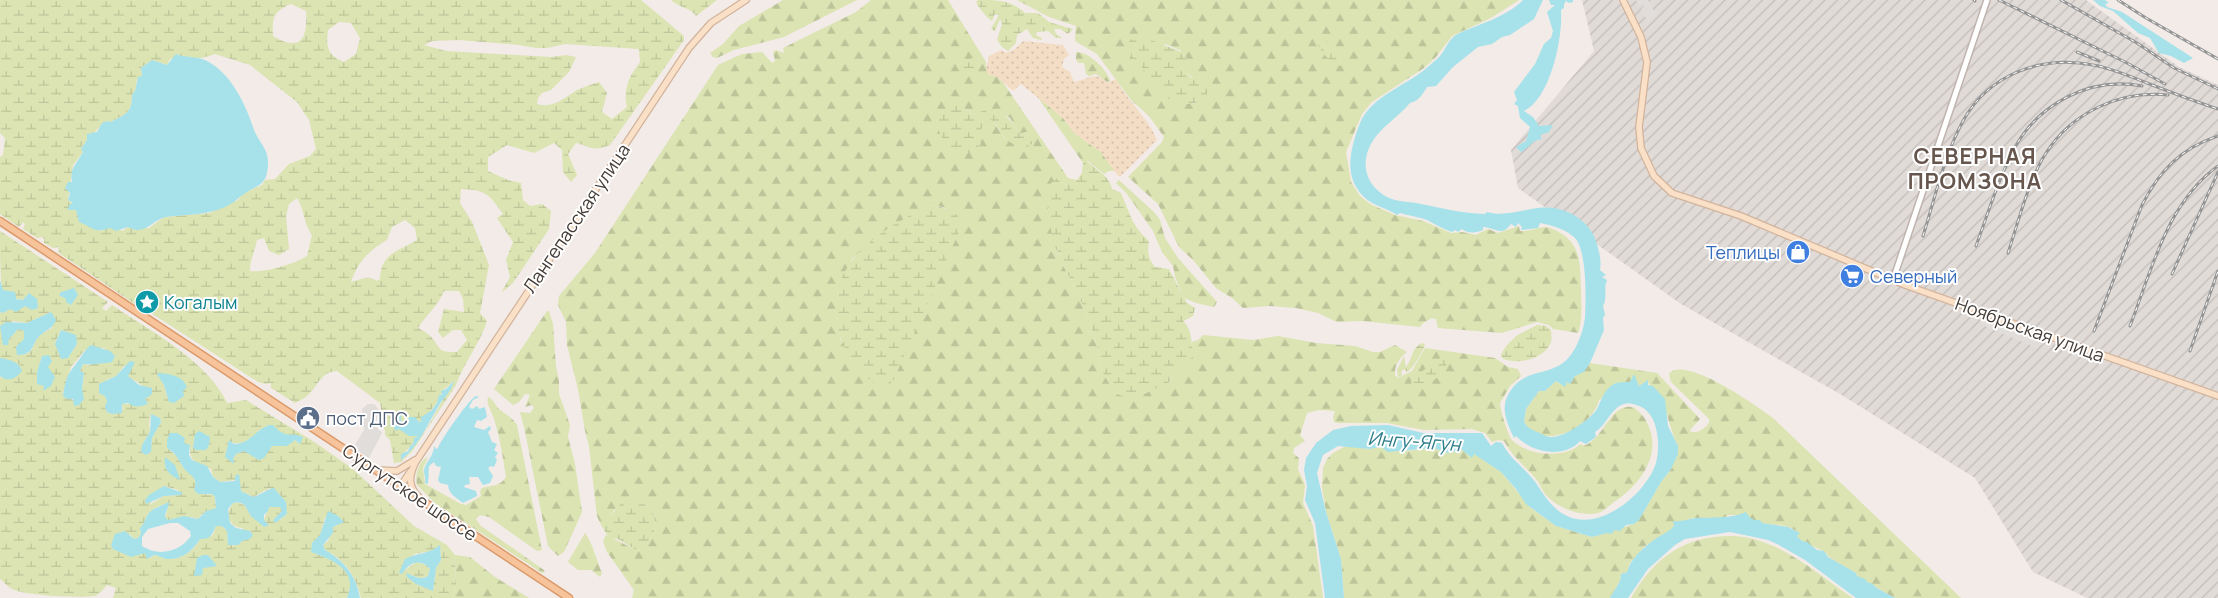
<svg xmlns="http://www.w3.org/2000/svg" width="2218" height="598" font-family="Manrope,sans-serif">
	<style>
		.industrial { fill: url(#industrial-furrows) }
		.forest { fill: url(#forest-firs); fill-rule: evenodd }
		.wetland { fill: url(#wetland-marsh); fill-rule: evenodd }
		.sand { fill: url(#sand-dots) }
		.parking { fill: #e0dddb }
		.water { fill: #a7e2eb; fill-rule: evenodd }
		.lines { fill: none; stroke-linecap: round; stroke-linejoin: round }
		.tertiary-casing { stroke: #c0b4ad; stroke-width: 8 }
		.secondary-casing { stroke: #d2b49c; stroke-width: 8 }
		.primary-casing { stroke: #db9a6b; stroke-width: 9 }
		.tertiary { stroke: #fff; stroke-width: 5 }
		.secondary { stroke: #fbe0c8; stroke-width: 5.5 }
		.primary { stroke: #f7c39a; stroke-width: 6 }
		.rail-casing { stroke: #959595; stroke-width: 3 }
		.rail { stroke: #fff; stroke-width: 1; stroke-dasharray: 4; stroke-linecap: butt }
		.labels { text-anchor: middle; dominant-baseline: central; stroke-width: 4; stroke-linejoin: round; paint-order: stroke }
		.street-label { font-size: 18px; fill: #443b36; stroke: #fff }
		.shop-label { font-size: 18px; fill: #366cbe; stroke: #fff; text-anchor: end }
		.culture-label { font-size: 18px; fill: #0d838f; stroke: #fff; text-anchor: start }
		.service-label { font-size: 18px; fill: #4e5e75; stroke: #fff; text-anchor: start }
		.water-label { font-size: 19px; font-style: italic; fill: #2f7e8b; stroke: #fff }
		.district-label { font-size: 22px; font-weight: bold; letter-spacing: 1px; fill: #67564e; stroke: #fff }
	</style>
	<defs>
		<pattern id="industrial-furrows" width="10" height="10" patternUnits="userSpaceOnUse" patternTransform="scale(1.25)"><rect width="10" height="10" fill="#e1dbd8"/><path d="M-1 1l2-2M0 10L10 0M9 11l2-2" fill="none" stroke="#c2bdba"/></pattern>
		<pattern id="forest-firs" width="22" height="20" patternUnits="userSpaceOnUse" patternTransform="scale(1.25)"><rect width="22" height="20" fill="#dbe4b2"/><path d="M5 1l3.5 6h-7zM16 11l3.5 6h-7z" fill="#bdc49a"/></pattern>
		<pattern id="wetland-marsh" width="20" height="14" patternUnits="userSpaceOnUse" patternTransform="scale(1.25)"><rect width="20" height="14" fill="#dbe4b2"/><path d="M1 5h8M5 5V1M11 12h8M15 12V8" fill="none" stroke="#bdc49a"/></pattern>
		<pattern id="sand-dots" width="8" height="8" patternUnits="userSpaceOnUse" patternTransform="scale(1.25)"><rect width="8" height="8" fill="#f4ddc5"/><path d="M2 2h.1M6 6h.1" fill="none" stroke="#d2bfaa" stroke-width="1.8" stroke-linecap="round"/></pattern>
	</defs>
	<rect width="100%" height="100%" fill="#f2ebe7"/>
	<!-- industrial -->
	<polygon class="industrial" points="1582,0 2086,0 2179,67 2218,85 2218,598 2087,598 2033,572 1975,478 1840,394 1681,304 1518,188 1511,150 1594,51"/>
	<!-- forest -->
	<g class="forest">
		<polygon points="783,0 857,0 784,37 734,50 717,58 713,57 710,53 723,44 739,26"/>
		<path d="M871,0H948L986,62V69L1002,81L1068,178V185L1060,182L1048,206L1056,250L1062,258L1064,267L1079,296L1090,324L1100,356L1101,370L1116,394L1154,389L1168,383L1188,359L1192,358V342L1198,340L1203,335L1253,340L1278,336L1316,343L1355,346L1373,352H1380L1395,345L1407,352C1400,357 1394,366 1395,375L1398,378L1412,371L1425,348L1495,358L1508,367L1518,369L1521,376L1510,386L1500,403C1500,409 1508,436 1512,440C1528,456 1564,459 1581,444L1583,446C1603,441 1610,404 1631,407C1636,408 1642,414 1645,419C1665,452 1641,484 1614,502C1609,506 1604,511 1598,513C1582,517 1561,509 1549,498C1542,492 1541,485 1536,479C1525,466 1512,456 1504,441L1498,440L1492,442L1485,433L1472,429L1424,430L1387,423H1339L1334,422L1333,417L1335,411L1319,410L1307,413L1300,435L1305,441L1294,448L1293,453L1299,458L1298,469L1305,485L1303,503L1313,526L1323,598H632L634,590L607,552L603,541L606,535L636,550C649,549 653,535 656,524L651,509L636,499L614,510L609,520L601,525L597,516L589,446L585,431L578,389L567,345L566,322L558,305L559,296L595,253L718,65L742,54L762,52L772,63L775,61L773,52L776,50L784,53L783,48L856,12ZM988,108L1010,118L1019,134L1030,131L1005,139L993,121L989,119C981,124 978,130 981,139L966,109L974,115ZM932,205L947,208L841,342L837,319L838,293L852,259L889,228Z"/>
		<path d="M1017,0H1519L1491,18L1452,36L1436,57L1424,68L1372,102L1362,114L1346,152L1351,182L1360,196L1370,204L1395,215L1423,221L1451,233L1462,232L1476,235L1488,229L1498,233L1519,226L1520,231C1531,232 1541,225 1550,228C1582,240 1580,262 1581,291C1581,306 1583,318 1578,333L1553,329L1549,325L1537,322L1502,333L1438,328L1436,319L1432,318L1423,323L1420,327L1362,321L1337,322L1318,313L1296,308L1269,306L1243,308L1232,298L1216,288L1193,260L1179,247L1158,204L1128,177L1162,142L1164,137L1149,116L1131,100L1097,54L1075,41L1076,26L1049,17ZM1165,44L1180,50L1188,61L1185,72L1195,79L1200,77L1206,96L1193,104L1150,78L1140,64Z"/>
		<path d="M1076,52C1089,52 1107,69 1110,81L1107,82L1096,74L1089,76L1086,74L1084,63H1079L1076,60Z"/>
		<polygon points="1037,96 1064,119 1074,133 1101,152 1115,171 1109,171 1104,174 1088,161 1083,163"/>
		<polygon points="1119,180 1155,213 1160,220 1165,238 1178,258 1217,302 1214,307 1196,303 1184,298 1175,277 1173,266 1162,252 1153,231 1127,194 1116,183"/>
		<polygon points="547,311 549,311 553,324 556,367 559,379 559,394 570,425 568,437 575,464 582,512 564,552 558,556 548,546 524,427 520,412 530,413 534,408 532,405 525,407 530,395 525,394 519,402 513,405 494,389"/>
		<path d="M1590,363L1657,373L1700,419L1690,430L1691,432C1699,433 1704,429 1709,423V419L1671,382L1669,374C1684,354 1758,407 1773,418L1961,598H1894L1857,576L1856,573C1847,568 1837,563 1829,557C1827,555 1826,552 1823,551C1814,546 1804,544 1796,536L1799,533C1796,531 1792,528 1788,527C1774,522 1755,528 1746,513L1739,515H1729L1721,519L1694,518L1678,522L1670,531L1645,546L1630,563L1627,572L1621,574L1620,581L1610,598H1344L1341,559L1326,512L1322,487L1323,468L1327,459L1333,453L1346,446L1369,449L1381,447L1407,451L1434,448L1447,453L1462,450L1472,455L1473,453L1501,472L1531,508L1556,526L1592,537L1634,524L1643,513L1661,482L1671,469L1678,446C1669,428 1668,410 1657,393C1654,388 1649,387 1648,381L1639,386L1634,375L1630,382L1599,400C1593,427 1542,453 1524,422L1526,409L1539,391H1545L1556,381L1560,384L1567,382L1570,384L1575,376Z"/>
		<path d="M488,397C493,399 495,405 499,409C506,415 512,417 517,425L542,550L537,551L489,517L480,515L476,519L481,526L544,570L545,572L542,573L435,503L417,485C415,475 418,461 428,457L423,468L425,484L461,504L466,505L481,496L480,491L482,488C491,485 500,487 506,477C503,458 500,437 494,419C492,412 486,404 488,397Z"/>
		<path d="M585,533C591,540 598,563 602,573L600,577L591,570H578L568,562Z"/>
		<path d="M1732,536C1780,538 1815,573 1853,598H1631C1655,557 1684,536 1732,536Z"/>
		<polygon points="455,555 470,557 495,577 529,598 452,598 456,586"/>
	</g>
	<!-- wetland -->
	<g class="wetland">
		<path d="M0,0H641L684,36V40L610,145C591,152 593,147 576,143L568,154L577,175L571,182L563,172L562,150L554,143L534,153L507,145L488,157V171L508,180L521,183L523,200L530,206L542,204L551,211L549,229L513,283L501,293L510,277L506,260L513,242L497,218L503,214C489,194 486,190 461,189L460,203L472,222L489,265L480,313L487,321C480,344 464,362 456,385L413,450L401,462L394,463L390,440L385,435V430L378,423L381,408L380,403L337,371C321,372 319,384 309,394C306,398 300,400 295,403L271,388V383L265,384L258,382L151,313L160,298L146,289L135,304L59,253L58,247L53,248L44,243V239L42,237L37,238L23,229L25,224L23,222L19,227L0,214V157L3,155L5,138L0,133ZM291,4L306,11C308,38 301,53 273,36C272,19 273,11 291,4ZM339,22L351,23L360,38L356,54L344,62C327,55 326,47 328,30ZM459,40L519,45L536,48H547L565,44L639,49L640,62C629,77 623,88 627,107L612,119L602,112L607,93L599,82C592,84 584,87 577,90C564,98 553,109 537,104L538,98L542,93L551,90L569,72L576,57L566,55L551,57L446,51L424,45L432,41ZM215,54L250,65L297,102L309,120L316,149L310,156L289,164L275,179L265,180L262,185L242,194L238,200L209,213L164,217L149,228L128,227L123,231L110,227L101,231L81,222L76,210H68L73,204L68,200L73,165L83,152L81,148C86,142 101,124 107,121L111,122C126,114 132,113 132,95L135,91L137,79L142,77L141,68L152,60L167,65L170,59C187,57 199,61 215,54ZM297,198C305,210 303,223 312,235L307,256C295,264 264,273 250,271C250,259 255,251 257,240L264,238L269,251L279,255L289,249L286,216L289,204ZM405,220L415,228L417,240C397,252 381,253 380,279L377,281C368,274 360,280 351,282C357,263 370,249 387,240L392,227ZM444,291H459L463,299L464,312L444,309L438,332L443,338L453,330H461L467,340L457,352C435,353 442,347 429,335C426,332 422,330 418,328C427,314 438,306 444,291ZM453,382L427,428L403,459V454L420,436L393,426L395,417L401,414V422L404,423L414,417L419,422L422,421L437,403L444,389Z"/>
		<path d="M671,0H717L696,16C690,7 679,8 671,0Z"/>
		<path d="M978,0C998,0 1011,0 1025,13H1038L1049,22L1073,29L1068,34L1060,29H1054L1056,34L1062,38C1055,39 1053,35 1048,31L1037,32L1036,35L1042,38L1041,40L1033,38L1027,29L1017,35L1016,43L1008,51L1002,47L997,40L1002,24L1000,19L995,31L991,29L999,15L995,14L992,21C986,17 979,8 976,2Z"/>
		<path d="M1320,34L1345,60L1341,66C1326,60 1323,54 1315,39Z"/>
		<path d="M1141,36L1184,53L1188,61L1185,72L1192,78L1203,77L1207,84L1208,92C1197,111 1172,105 1159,91C1152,83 1147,73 1140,65C1135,59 1130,56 1126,47L1130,40Z"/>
		<polygon points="972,58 978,62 979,68 971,75 966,75 963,66 965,62"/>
		<path d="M958,104L974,115L988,108C1004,113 1012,119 1019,134L1030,131L1034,134L1033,143L1026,148C1018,146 1010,144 1004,137C999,131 997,123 989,119C978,127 982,134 981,145L968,153H955C940,138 935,132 941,112Z"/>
		<path d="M1087,161C1097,171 1109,175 1112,189L1121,193C1130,213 1131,225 1149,241C1147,251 1148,259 1155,267L1169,269L1187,303L1195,308L1193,316L1183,321C1193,330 1192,346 1192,358L1188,359L1168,383L1138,397H1126L1116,394L1101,370L1100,356L1090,324L1079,296L1064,267L1062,258L1053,245L1048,206L1049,185L1057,178L1060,182L1067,185L1068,178L1077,180L1082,173L1083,163Z"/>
		<path d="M932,205C946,208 956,211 963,223L893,381L884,387C865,381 854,366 845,348C838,336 837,321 837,308C838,298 838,287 842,278C854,246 902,217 932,205Z"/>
		<path d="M0,231L108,302L102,308L106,311L112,305C150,331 207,360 227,403L246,400L316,443L353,469L414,526L447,545L455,555L456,586L452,598H361C356,576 345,560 325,550L323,545L328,541L333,527L338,525L325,517L320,536L312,543L314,553C326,555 346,567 351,578C353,585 349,592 347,598H113L116,588L107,585C104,588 100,594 95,596C81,598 26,596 12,589C8,587 4,582 0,579V376L2,378L20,365L0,358V312L3,313L10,309L17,311L25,306L30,293L23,300C16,299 6,295 2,288C0,276 0,245 0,231ZM51,312L52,328C49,330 44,332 41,334C30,344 37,355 17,355V347L24,340V331L18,329L9,339L12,321L27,323ZM61,330L69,334L77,344L68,358L55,343ZM98,348H105L100,362L89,365L83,364L80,371L84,373L82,389L74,401L63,393L71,367L85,350ZM42,356L48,367L44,391V386L37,372ZM124,366L131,369L128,376L131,380L136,381L152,393L145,399L148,404H122L123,409L112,414L107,412L105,407L107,401L105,396L106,380L116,376ZM158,374L184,396L169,402L164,385ZM151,414L160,418L161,422L152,438V444L142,445L150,432L149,424ZM259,430L288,436H300V444L295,440L283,446H272L266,454L256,459L253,455L244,451L236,454L233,459L227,449L229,441C241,447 251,440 259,430ZM190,445C189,463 196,462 211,469L213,477L220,482L235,480V476L239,481L241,491L253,497L270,488L287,514L280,520H273L282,511L280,507H269L264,520L259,522C249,514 248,501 233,503C224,515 229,527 243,528L242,541L233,546L227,539V531L222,526L216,525L213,535L200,539C193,552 181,560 166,559C162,558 158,555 154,555L150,558L145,553L141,552L137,555L129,533L134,539L138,538L141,534L140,528C145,523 145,518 149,513C153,508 163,504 169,503L165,518L168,520L192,517L198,519L202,514L216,508L215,497L212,494L207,495L196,483L193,475L184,469L177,456L167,448ZM164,486L178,490L180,495L164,496L149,505ZM440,546L441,560L436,568L433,590L418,584L411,574C417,579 421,579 428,576L430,569L427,565L416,562L404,571L414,554L432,551Z"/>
		<path d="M1537,325L1546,326L1551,330C1551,334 1552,339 1551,342C1545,359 1516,366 1502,358L1501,354L1507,345L1516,336Z"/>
		<path d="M1423,343L1425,345C1423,351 1413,369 1407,372L1404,369L1401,372L1402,376L1398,377L1397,370L1404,356L1406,367C1413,359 1411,347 1423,343Z"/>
		<polygon points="1442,356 1447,358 1446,370 1439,377 1415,390 1412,389 1411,381 1425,369 1432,366"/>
		<path d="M636,499L651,509L656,524C653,535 649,549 636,550L618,539L609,538L601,525C611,518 616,508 624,500Z"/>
	</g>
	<!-- sand -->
	<path class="sand" d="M1023,41L1063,45L1069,55L1064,59L1062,67L1070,72L1074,82C1088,79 1097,71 1107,83L1116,79C1127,101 1148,117 1157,140L1121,176H1118L1101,152L1074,133L1064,119L1021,84L1013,91L997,77L989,75L986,69L989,56L1001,50L1006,53L1015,49Z"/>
	<!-- parking -->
	<g class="parking">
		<polygon points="1636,0 1648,0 1657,16 1648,22 1641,9 1644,6 1642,4 1639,6"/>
		<polygon points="1982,317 2040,341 2037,348 1979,324"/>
		<polygon points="368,404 374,404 379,410 375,425 382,433 369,458 353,448 364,430 362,409"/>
	</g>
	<!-- water -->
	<g class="water">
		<path d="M1523,0H1543L1534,19L1510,35L1502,37L1492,44L1478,47L1453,67L1436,86L1427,87C1424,91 1422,96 1418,99C1415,102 1411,102 1409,104C1398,117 1384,125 1374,139C1357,164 1367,191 1395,200C1403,202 1413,202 1421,204C1445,209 1461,213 1485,214L1487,212C1503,217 1522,210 1538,208C1560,205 1584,216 1594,236C1598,246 1602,259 1600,270L1606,275L1602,277L1607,280C1603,289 1608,297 1603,306L1605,315L1603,318L1604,330L1590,363L1584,372L1575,376L1570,384L1567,382L1565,387L1556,381L1545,391H1539L1526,409L1524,422C1528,429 1533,430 1540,433C1543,435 1547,437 1551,437C1563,438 1590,420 1597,409C1601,401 1604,389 1614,384C1618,382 1625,382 1630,382L1634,374L1639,386L1648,380V385L1653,386L1665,399L1668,426L1678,446V454L1671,469L1661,482L1639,520L1634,524L1626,525L1620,531L1615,530L1611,534L1607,533L1592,537L1556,526L1526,504L1516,489L1501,472L1474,454L1472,458L1462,450L1447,453L1434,448L1388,452L1381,447L1369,449L1338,446L1323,455L1317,473L1326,512L1341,559L1344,598H1325L1315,523L1305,500L1307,486L1304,470L1306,458L1316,443L1333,430L1351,426L1388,425L1423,433H1482L1491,446L1496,442L1502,443C1510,459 1526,469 1536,483C1544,495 1552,509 1567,516C1600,532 1646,494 1656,463C1661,444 1658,413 1639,406C1634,404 1629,402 1624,404C1611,408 1606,426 1595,432L1596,437L1586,444L1580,441C1564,459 1532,453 1516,436L1514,438C1508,425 1500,409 1508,395C1524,365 1552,379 1570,356C1578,346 1584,329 1585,317C1586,299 1587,251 1575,238C1567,230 1552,225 1540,223L1538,228L1521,230L1522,227L1518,223L1516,227L1511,224C1502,237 1496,228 1483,227V230C1476,233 1468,234 1462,229L1458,232L1455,230L1452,232C1443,229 1435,224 1427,220C1423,218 1406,215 1400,213L1397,215C1387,208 1373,206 1364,197C1345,179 1349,155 1357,131C1359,126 1361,119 1365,114C1378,95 1405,85 1423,71C1429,66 1435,61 1440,56C1446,49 1448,40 1456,35C1479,23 1504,19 1523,0Z"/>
		<path d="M1549,0H1573V2L1569,3L1566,1L1564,4V8L1561,10C1563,37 1551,98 1524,111L1533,117L1539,126L1553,125L1549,132L1540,135L1542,139C1532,140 1529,148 1521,152L1516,147L1526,141L1530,127L1520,118L1518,106L1514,104L1517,100L1514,92L1535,64L1544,44L1551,38L1553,31L1547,12L1555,5H1551Z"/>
		<polygon points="2093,0 2105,0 2109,3 2105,4 2107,7 2122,12 2193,58 2184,63 2171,56 2159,53 2150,38 2138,33 2113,11 2100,6"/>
		<path d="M176,54C185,58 196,56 205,60C231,72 246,105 254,130C259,143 269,149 268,164C267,186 259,184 244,194C239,197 235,202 229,205C208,216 188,214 166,217C153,219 145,237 128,227L116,231L110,228C93,234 93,227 79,222L76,210H68L69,205L73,203L68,200L70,193L65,188L68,182H72C69,169 77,163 83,152L81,149L87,140V134L97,132L102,123L107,121L111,122C126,114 132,113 132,95L135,91L138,77L142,76L141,68L152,60L167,65Z"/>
		<polygon points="0,280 3,290 15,292 16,299 23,300 29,293 37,299 38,308 32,310 25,306 16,312 10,309 3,313 0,312"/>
		<polygon points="74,288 78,295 71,305 66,302 66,299 59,295 61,292"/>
		<path d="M51,312L56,320C52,329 49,328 42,334C30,342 37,355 17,355L16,347L24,339V331L18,329L9,339L8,345H3L0,326L6,322L27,323Z"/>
		<polygon points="61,330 76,335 77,344 68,358 61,359 55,344"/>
		<path d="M91,345L110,351L115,356L112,362C110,363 87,365 83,364L80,371L84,373L82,389L84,399L79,405L74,406L73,399H67L63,396C67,373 67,376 81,357C84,352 86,349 91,345Z"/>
		<polygon points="49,355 52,361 48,367 55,377 51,386 43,391 44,386 37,384 37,372 42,356"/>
		<path d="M0,358C9,359 19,362 22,371C16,378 9,383 0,376Z"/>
		<path d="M130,361L135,362L128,376L139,385L152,388V394L145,399L148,404C139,407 135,408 128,403L122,404V413L112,414L107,412L105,407L107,401L105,396L99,393V384L116,376Z"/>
		<path d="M159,373C170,374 183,376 187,387L183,391L184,396L174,403L169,402L164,385L157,374Z"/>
		<path d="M454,381C452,391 443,398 438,407C427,425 418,447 401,460V454L408,451L410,446L413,444L414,438L419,436H409L399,429L396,431L393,426H389L395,417L401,413V421L404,423L408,421L409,417H415L419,422L422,421L420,418L432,410L437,403L439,395H442L441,391L446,389Z"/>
		<path d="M476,396L479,397L473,400L469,407L472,409L477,406L479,409L485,407L487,417L481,421L477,420L474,427L484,430L490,426L491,429L488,432L492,442L497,444L494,450L498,453L495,457L497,460L494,467L491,466L488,468L493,476L490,483L483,485L478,477H469L470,484L465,485L464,487L476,491L477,496L463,503C456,497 449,495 448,485L440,483L438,480L441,467L436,466L434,462L429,466L428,484L425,483C426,478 424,475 424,470C426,461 434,456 434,446L436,449L438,448C441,439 471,397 476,396Z"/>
		<polygon points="151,414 160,418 161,422 152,438 151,452 146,455 141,452 142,445 150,432"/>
		<path d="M269,425H273C287,440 289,431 303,437L300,444L295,440L287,446H272L264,458L259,460L244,451L236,454L233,459L234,464L225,457L229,440L234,444C250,444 255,430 269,425Z"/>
		<polygon points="199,431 210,437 209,445 206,450 196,450 193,448 195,434"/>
		<path d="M170,433H177L185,438L184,443L190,445L189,455L192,460L207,466L213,477L220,482L235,481V476L239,474L241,491L253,497C261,495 267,489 274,488L286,502L287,514L275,523L273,520L282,511L280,507H269L268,511L264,515V520L269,525L264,527C260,523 255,520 251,516C245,507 246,501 233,503L228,509L230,523L236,528L250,531L253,535L250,539L242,541L238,545H228L227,531L222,526H216C212,534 211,540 200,539C192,552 181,560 166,559C162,558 158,555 154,555L147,559L145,553L131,557L113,549L111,545L115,534L125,531L134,539L138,538L141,534L140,528C145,523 145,518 149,513C153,508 163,505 169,502C169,508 165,512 165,517L168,520L184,516L198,519L206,511L216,508L215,497L212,494H198L194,490C199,475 189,477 183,467C178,459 176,453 167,448V440ZM170,523H178L190,531L191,536C180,552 158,557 142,546V537L148,529Z"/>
		<path d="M165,457L175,465L180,480C169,475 163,469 165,457Z"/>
		<polygon points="164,486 183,493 180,495 164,496 146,504 145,500 149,495"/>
		<path d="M328,511L338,516L344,522L333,527V533L323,545L325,550C344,561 356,575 360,598H347C359,571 334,560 311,552L312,543L320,535Z"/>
		<path d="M1746,512C1749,518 1753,521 1760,520L1762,523L1788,527L1800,533L1797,536L1802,541L1807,542L1817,550L1824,551L1828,557L1856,573L1857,576L1865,579L1867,582L1873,584L1875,587L1895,598H1856L1805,560L1779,545L1768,540L1730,532L1685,539L1675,545L1648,569L1628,598H1610L1620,581L1621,574L1627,572C1631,558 1644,547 1654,540C1660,535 1668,533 1674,526L1673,521C1682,522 1688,519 1696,518C1714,517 1730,519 1746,512Z"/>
		<path d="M440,545L441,560L436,568L433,591L416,584L407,577L406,573C415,576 419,581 428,576L430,569C421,558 409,562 402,574L399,573L405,559C417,553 429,554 440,545Z"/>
		<polygon points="203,555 208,555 217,566 203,568 202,575 194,576 197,558"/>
	</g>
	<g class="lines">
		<!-- tertiary casing -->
		<g class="tertiary-casing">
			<polyline id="tertiary" points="1893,280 1987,0"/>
		</g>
		<!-- secondary casing -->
		<g class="secondary-casing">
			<g id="secondary">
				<polyline points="1623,0 1641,37 1647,62 1639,127 1641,148 1654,176 1672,193 1741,216 1905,285 2218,396"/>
				<polyline points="378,470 397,471 415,460"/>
				<polyline points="400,487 410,472"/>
				<path d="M419,497C408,487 409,476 415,463L689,48L711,23L746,0"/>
			</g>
		</g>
		<!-- primary casing -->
		<g class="primary-casing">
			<polyline id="primary" points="0,221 569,598"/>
		</g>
		<!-- tertiary -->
		<use href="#tertiary" class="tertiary"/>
		<!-- secondary -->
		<use href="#secondary" class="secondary"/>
		<!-- primary -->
		<use href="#primary" class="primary"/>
		<!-- rail casing -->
		<g class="rail-casing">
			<g id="rail">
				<polyline points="1974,0 1975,1"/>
				<polyline points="1999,0 2127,63 2165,84"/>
				<polyline points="2061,0 2137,43 2174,68 2218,89"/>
				<polyline points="2118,0 2146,18 2218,59"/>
				<polyline points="2077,52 2099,61"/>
				<path d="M1923,236C1935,198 1944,156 1963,121C1989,74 2041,55 2093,65C2111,68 2129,76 2147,83C2170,92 2194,101 2218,109"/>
				<path d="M1976,246C1988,214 1998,179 2014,149C2038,104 2090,76 2142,86"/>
				<path d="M2008,253C2018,223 2029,179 2046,153C2072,112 2121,90 2168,95"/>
				<polyline points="2172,274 2218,172"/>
				<path d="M2130,326C2152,269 2167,203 2218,166"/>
				<path d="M2094,331L2142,205C2160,170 2180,149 2218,136"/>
				<polyline points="2190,351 2218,271"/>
			</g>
		</g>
		<!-- rail -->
		<use href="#rail" class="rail"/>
	</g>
	<!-- icons -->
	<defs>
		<g id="shop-disc" transform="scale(1.25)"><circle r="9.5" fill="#3f7fe0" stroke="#fff"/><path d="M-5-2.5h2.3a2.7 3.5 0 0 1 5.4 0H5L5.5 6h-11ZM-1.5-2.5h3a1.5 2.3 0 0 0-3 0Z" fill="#fff"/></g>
		<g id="supermarket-disc" transform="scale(1.25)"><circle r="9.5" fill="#3f7fe0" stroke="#fff"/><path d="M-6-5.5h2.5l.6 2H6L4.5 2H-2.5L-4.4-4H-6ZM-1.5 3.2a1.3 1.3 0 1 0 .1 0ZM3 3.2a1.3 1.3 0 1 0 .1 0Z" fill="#fff"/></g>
		<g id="sight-disc" transform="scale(1.25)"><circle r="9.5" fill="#0f9aa8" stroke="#fff"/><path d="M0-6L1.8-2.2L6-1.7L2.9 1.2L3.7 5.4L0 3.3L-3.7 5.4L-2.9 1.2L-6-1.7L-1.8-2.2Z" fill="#fff"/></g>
		<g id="civic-disc" transform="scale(1.25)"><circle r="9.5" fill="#5c6f8a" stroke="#fff"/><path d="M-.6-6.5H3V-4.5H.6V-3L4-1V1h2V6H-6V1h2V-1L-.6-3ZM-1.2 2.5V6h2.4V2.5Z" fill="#fff"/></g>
	</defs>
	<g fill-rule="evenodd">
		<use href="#shop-disc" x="1798" y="252"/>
		<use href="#supermarket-disc" x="1852" y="276"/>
		<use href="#sight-disc" x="147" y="302"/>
		<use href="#civic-disc" x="308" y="418"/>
	</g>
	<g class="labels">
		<!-- street labels -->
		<g class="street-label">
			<text transform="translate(576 218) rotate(-56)">Лангепасская улица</text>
			<text transform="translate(2030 329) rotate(20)">Ноябрьская улица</text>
			<text transform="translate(410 492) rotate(34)">Сургутское шоссе</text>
		</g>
		<!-- shop labels -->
		<g class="shop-label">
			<text x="1780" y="252">Теплицы</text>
			<text x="1870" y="276" text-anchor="start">Северный</text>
		</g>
		<!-- culture labels -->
		<g class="culture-label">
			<text x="164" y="302">Когалым</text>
		</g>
		<!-- service labels -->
		<g class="service-label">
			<text x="326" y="418">пост ДПС</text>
		</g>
		<!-- water labels -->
		<g class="water-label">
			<text transform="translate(1414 441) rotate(4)">Ингу-Ягун</text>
		</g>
		<!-- district labels -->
		<g class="district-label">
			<text x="1975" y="156">СЕВЕРНАЯ<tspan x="1975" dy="25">ПРОМЗОНА</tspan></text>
		</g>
	</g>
</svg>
